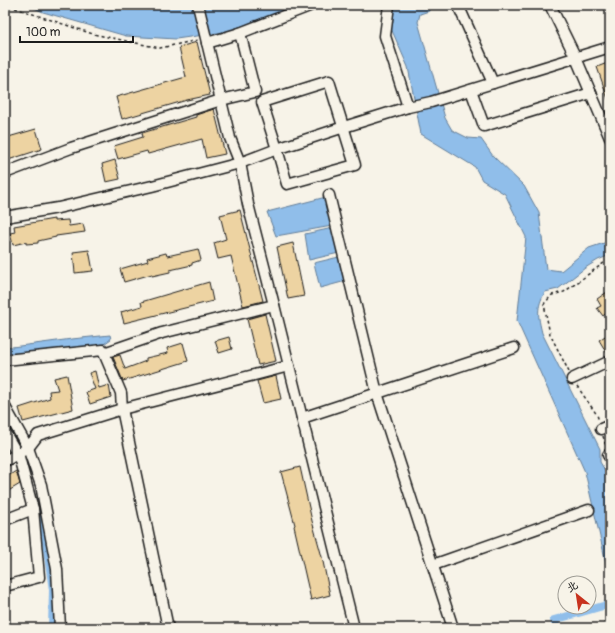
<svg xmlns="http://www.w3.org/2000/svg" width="615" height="633" font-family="Pangolin,'LXGW WenKai TC',sans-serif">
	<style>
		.water { fill: #90beea; stroke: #627d98 }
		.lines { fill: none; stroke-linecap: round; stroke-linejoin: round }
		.canal { stroke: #90beea; stroke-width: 8 }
		.building { fill: #edd3a2; stroke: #1c1c1c }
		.minor-casing { stroke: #1c1c1c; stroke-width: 13 }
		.path { stroke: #1c1c1c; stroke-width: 1.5; stroke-dasharray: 3 3; stroke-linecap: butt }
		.minor { stroke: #f7f3e8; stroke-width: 10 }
	</style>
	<rect width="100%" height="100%" fill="#f7f3e8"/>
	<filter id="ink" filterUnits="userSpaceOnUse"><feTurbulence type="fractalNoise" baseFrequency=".025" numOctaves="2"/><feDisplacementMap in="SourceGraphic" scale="8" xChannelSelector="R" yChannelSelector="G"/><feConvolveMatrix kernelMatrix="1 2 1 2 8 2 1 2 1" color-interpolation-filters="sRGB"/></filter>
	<g filter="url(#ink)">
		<!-- water -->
		<g class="water">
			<polygon points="28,5 303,5 225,32 176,39 126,36 43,12"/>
			<path d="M394,5H426L429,6V11L420,14L418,22L445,118L452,130L468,138L481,139L493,156L524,186L539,213L546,269L561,271L589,248L610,241V255L598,260L585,268L558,289L545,292C536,308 538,316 542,333L600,449V462L610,479V580L585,472L517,321L526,237L505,194L482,180L475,167L421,134L408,67L390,26Z"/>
			<polygon points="326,197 332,226 276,236 267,212"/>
			<polygon points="333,228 339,253 309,260 305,234"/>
			<polygon points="339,257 346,281 320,288 314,263"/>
			<polygon points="110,335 111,339 101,346 5,357 5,346 12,347 72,339"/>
		</g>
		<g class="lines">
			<!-- canal -->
			<g class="canal">
				<polyline points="5,419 32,470"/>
				<polyline points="41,508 53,590 52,628"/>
				<polyline points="557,628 554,620 610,604"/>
			</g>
		</g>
		<!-- building -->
		<g class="building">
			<polygon points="197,42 210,95 187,100 122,119 116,97 186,77 179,47"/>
			<polygon points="610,62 610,102 609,102 597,67"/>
			<polygon points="214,109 225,154 206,158 202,139 148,154 147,151 118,159 114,146 143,137 142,133 196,117 196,115"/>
			<polygon points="36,129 42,149 5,161 5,138"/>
			<polygon points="115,160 120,179 106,182 102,164"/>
			<polygon points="240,210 263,301 243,306 231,256 218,259 214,243 226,239 220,215"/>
			<polygon points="54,219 54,221 68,220 69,226 83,224 85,232 56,236 56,237 38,241 38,243 26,244 26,242 13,245 10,233 15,232 14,226"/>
			<polygon points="293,243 304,296 288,299 277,247"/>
			<polygon points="198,249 201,260 192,263 192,265 170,270 170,272 152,276 152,274 124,282 120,269 148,261 147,258 166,253 167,256"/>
			<polygon points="89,250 93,271 75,273 73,252"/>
			<polygon points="209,282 213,301 124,323 121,312 142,306 141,302"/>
			<polygon points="610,290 610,310 603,316 597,308 601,306 597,299"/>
			<polygon points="265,314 276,361 258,365 247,319"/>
			<polygon points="610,333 610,355 608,355 599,340"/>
			<polygon points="229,337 232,349 219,353 215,341"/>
			<polygon points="183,343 188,361 123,381 113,357 120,355 125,369 146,361 146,358 168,353 167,348"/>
			<polygon points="95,371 99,388 109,385 111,397 90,404 86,392 95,389 89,373"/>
			<polygon points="67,375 73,409 23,422 19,408 50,398 49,391 58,390 54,378"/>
			<polygon points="276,376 281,399 263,403 257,381"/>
			<polygon points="300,467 312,521 322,557 330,595 311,600 294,526 295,525 281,472"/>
			<polygon points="16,471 20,484 5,493 5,478"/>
		</g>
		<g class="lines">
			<!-- minor casing -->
			<g class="minor-casing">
				<g id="minor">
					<polyline points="198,5 230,138 240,163 248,204 274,305 354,628"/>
					<polyline points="389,5 385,36 408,107"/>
					<polyline points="458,5 493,83"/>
					<polyline points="550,5 576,58 610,138"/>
					<polyline points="240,33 312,5"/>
					<polygon points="329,81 355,165 287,184 277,149 262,102"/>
					<polyline points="471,90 484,126 591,93"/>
					<polyline points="5,173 71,148 221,100 255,92 240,33 207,43"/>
					<polyline points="329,195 377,393 453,628"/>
					<polyline points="5,217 58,208 152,186 240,163 277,149 344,127 408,107 431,102 610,47"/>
					<polyline points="5,360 103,350 104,353"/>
					<polyline points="572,379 610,361"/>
					<polyline points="5,407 28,448 41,485 57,569 60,628"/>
					<polyline points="302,418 514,348"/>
					<polyline points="601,429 610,425"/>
					<polyline points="5,433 19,457 33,509 39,577 5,586"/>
					<polyline points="608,455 610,454"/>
					<polyline points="5,461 28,448 38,435 122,409 289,366"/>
					<polyline points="5,520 33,509"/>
					<polyline points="433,565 589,510"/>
					<polyline points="168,628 122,409 121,393 104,353 162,333 274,305"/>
				</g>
			</g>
			<!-- path -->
			<g class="path">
				<polyline points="10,5 12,7 93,34 160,48 198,40"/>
				<polyline points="569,372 550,334 544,304 552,295 564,292 608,260 610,262"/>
				<polyline points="577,386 597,415 599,421"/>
				<polyline points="603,436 606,446"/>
			</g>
			<!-- minor -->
			<use href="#minor" class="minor"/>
		</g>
	</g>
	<!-- margin -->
	<rect width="615" height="633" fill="none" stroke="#f7f3e8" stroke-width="20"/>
	<rect x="10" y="10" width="595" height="613" fill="none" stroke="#1c1c1c" stroke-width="1.5" filter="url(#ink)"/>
	<!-- north arrow -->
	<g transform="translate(577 595) rotate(330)"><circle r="19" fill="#f7f3e8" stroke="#9f9d96"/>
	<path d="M0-3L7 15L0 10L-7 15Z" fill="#c8321e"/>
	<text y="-6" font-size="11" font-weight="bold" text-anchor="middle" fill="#1c1c1c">北</text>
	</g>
	<!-- scale -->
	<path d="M20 36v6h113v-6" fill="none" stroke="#1c1c1c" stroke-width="2"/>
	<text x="26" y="36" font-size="12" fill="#1c1c1c" stroke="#f7f3e8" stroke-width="3" paint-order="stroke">100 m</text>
</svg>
